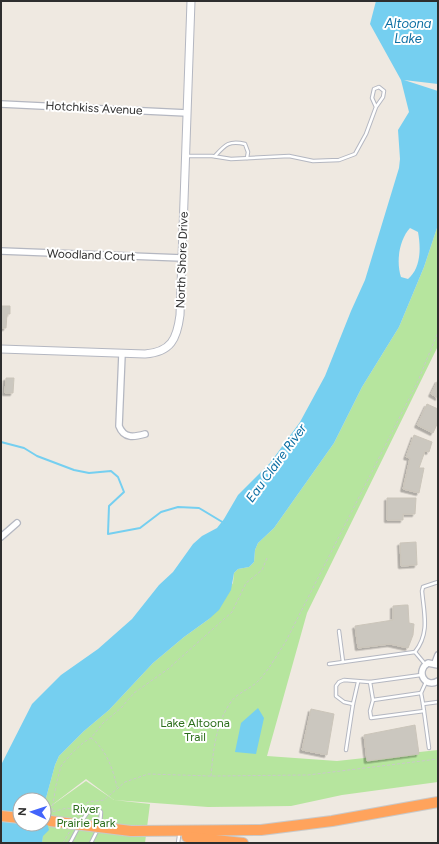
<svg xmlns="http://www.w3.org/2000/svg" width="439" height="844" font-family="Figtree,sans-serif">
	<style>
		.green { fill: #b6e59e }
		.water { fill: #75cff0; fill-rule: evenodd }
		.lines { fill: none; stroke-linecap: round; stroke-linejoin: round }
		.stream { stroke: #75cff0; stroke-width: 2 }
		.building { fill: #cbc7bf; stroke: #cbc5ba; filter: url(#shadow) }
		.service-casing { stroke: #b4b7c1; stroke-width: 4.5 }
		.minor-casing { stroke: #b4b7c1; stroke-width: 8 }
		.tertiary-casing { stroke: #b4b7c1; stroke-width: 9 }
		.motorway-casing { stroke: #c9c9c9; stroke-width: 12 }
		.path { stroke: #c9c9c9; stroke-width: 1; stroke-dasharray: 3 2; stroke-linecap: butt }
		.service { stroke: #fff; stroke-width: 2.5 }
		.minor { stroke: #fff; stroke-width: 5.5 }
		.tertiary { stroke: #fff; stroke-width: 7 }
		.motorway { stroke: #ffa35c; stroke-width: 10 }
		.motorway-bridge-casing { stroke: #c9c9c9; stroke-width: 12; stroke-linecap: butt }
		.motorway-bridge { stroke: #ffa35c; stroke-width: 10 }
		.labels { text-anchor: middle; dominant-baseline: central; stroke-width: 4; stroke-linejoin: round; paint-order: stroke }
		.street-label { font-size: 12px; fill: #2e2e2e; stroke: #fff }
		.park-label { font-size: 12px; fill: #2c6e1b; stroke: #fff }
		.water-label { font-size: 13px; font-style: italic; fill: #0d6fa3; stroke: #fff }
	</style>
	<defs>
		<filter id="shadow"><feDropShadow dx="-2.5" dy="2.5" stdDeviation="0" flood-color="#0004"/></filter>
	</defs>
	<rect width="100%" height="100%" fill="#efe9e1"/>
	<!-- green -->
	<polygon class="green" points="438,225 438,346 307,613 267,756 337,761 438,750 438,782 342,795 291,806 208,807 114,800 86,779 48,808 86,781 114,800 150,804 145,843 42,843 46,798 55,765 59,756 84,731 109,710 153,663 184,637 209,619 233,583 234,573 238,569 249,567 254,562 255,550 258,543 274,528 334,443 362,387 399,327 424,267"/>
	<!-- water -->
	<g class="water">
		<path d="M376,1H438V84L404,80L438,91V225L424,267L399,327L362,387L334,443L274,528L258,543L255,550L254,562L249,567L238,569L234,573L231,590L219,610L209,619L184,637L153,663L109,710L84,731L59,756L55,765L46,798L45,814L49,830L43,836L42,843H1V765L32,704L61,675L98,649L132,619L159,585L173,572L193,544L202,536L217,528L224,519L238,495L270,463L300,422L325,376L351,311L365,280L399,168L400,159L398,130L409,112L401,80L370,24ZM410,228L418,232C421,248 421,268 408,279L401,277C396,262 399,240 410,228ZM20,800H44V824H20Z"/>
		<polygon points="258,708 264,718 256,754 235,752 241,723"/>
	</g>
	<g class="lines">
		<!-- stream -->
		<polyline class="stream" points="1,442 24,448 37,456 74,470 89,473 111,471 118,477 124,492 109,506 108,534 140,528 161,512 178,507 199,508 224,523"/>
	</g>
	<!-- building -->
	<g class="building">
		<polygon points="1,306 10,306 10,314 7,314 6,328 1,328"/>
		<polygon points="6,378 14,378 13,393 5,393"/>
		<polygon points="438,380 438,398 431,394"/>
		<polygon points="427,404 438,409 438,422 433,433 417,425"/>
		<polygon points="414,435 432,442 429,452 425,451 419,468 424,468 419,493 403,489 410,458 406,457"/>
		<polygon points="387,498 416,498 415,514 403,514 403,520 387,520"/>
		<polygon points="416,542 417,565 401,566 400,543"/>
		<polygon points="405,605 408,605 409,623 414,624 413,635 408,648 390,644 358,648 355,626 393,620 393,606"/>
		<polygon points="311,709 334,714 327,755 302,750"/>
		<polygon points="415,725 419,754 367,761 364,735"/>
	</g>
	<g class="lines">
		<!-- service casing -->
		<g class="service-casing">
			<g id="service">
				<polyline points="186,156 212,156 231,159 289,156 313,161 339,160 355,154 366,134 376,107 383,97 384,91 379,87 374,89 372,98 376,107"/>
				<path d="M215,156C225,145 229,140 245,144L248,152L247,158"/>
				<polyline points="339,631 343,662"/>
				<path d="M415,652C430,633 424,614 422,591L423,587L438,582"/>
				<polyline points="329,664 415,652 425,664"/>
				<polyline points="358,682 353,704 344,702 336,696 336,686 339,682 344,680 370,682 421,675"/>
				<polyline points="370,682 373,700 370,711 371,718 424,711"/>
				<polyline points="426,682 421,693 423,704 438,702"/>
				<polyline points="373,700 421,693"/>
				<polyline points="423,704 429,748"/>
				<polyline points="346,750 353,704"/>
				<polyline points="81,822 90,809 96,807 101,812 100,825"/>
				<polyline points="70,843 78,828"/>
				<polyline points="91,843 98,829"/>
				<polyline points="178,843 179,836"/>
			</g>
		</g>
		<!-- minor casing -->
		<g class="minor-casing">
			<g id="minor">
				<polyline points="1,104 187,113"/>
				<polyline points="1,251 182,258"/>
				<path d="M122,354L119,426C124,439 134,437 145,434"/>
				<polyline points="1,537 17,523"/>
				<polyline points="435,663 438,655"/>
				<path d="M438,665L428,663C415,671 425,689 438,681"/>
			</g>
		</g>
		<!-- tertiary casing -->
		<g class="tertiary-casing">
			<path id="tertiary" d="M1,349L145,354C171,352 177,339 180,315L191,1"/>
		</g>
		<!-- motorway casing -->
		<g class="motorway-casing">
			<g id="motorway">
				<polyline points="1,816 20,818"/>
				<polyline points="131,831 261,830 332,821 438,802"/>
				<polyline points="187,837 243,843"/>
			</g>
		</g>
		<!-- path -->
		<g class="path">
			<path d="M91,738C106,749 113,769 117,787"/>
			<path d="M211,776C213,752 216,722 231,702C237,693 248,690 256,683C268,672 276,656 285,643L418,381L438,332"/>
			<polyline points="52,811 56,785 61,766 72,753 84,742 91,738 103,723 121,708 134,693 168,669 232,612 246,583 262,570 267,558"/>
			<polyline points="48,813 67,808 80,811"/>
			<polyline points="78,816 88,802 104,800 125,782 148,774 211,776 308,775 438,759"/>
			<polyline points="63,843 70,831"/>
		</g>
		<!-- service -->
		<use href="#service" class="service"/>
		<!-- minor -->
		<use href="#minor" class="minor"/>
		<!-- tertiary -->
		<use href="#tertiary" class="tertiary"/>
		<!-- motorway -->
		<use href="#motorway" class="motorway"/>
		<!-- motorway-bridge casing -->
		<g class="motorway-bridge-casing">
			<polyline id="motorway-bridge" points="50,821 131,831"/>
		</g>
		<!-- motorway-bridge -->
		<use href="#motorway-bridge" class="motorway-bridge"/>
	</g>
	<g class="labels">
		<!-- street labels -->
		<g class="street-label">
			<text transform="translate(94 108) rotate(3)">Hotchkiss Avenue</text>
			<text transform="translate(91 255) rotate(2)">Woodland Court</text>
			<text transform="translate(182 260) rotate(-88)">North Shore Drive</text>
		</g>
		<!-- park labels -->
		<g class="park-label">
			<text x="195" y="723">Lake Altoona<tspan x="195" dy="14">Trail</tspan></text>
			<text x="86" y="809">River<tspan x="86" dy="14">Prairie Park</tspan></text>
		</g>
		<!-- water labels -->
		<g class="water-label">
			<text x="408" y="23">Altoona<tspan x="408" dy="15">Lake</tspan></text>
			<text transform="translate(276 463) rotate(-54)">Eau Claire River</text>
		</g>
	</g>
	<!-- border -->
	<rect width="439" height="844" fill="none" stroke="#2e2e2e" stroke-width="4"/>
	<!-- north arrow -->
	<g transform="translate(32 812) rotate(273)"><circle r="19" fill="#ffffff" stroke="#ababab"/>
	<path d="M0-3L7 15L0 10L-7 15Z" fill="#4264fb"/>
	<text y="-6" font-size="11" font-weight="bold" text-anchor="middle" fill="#2e2e2e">N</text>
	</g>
</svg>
